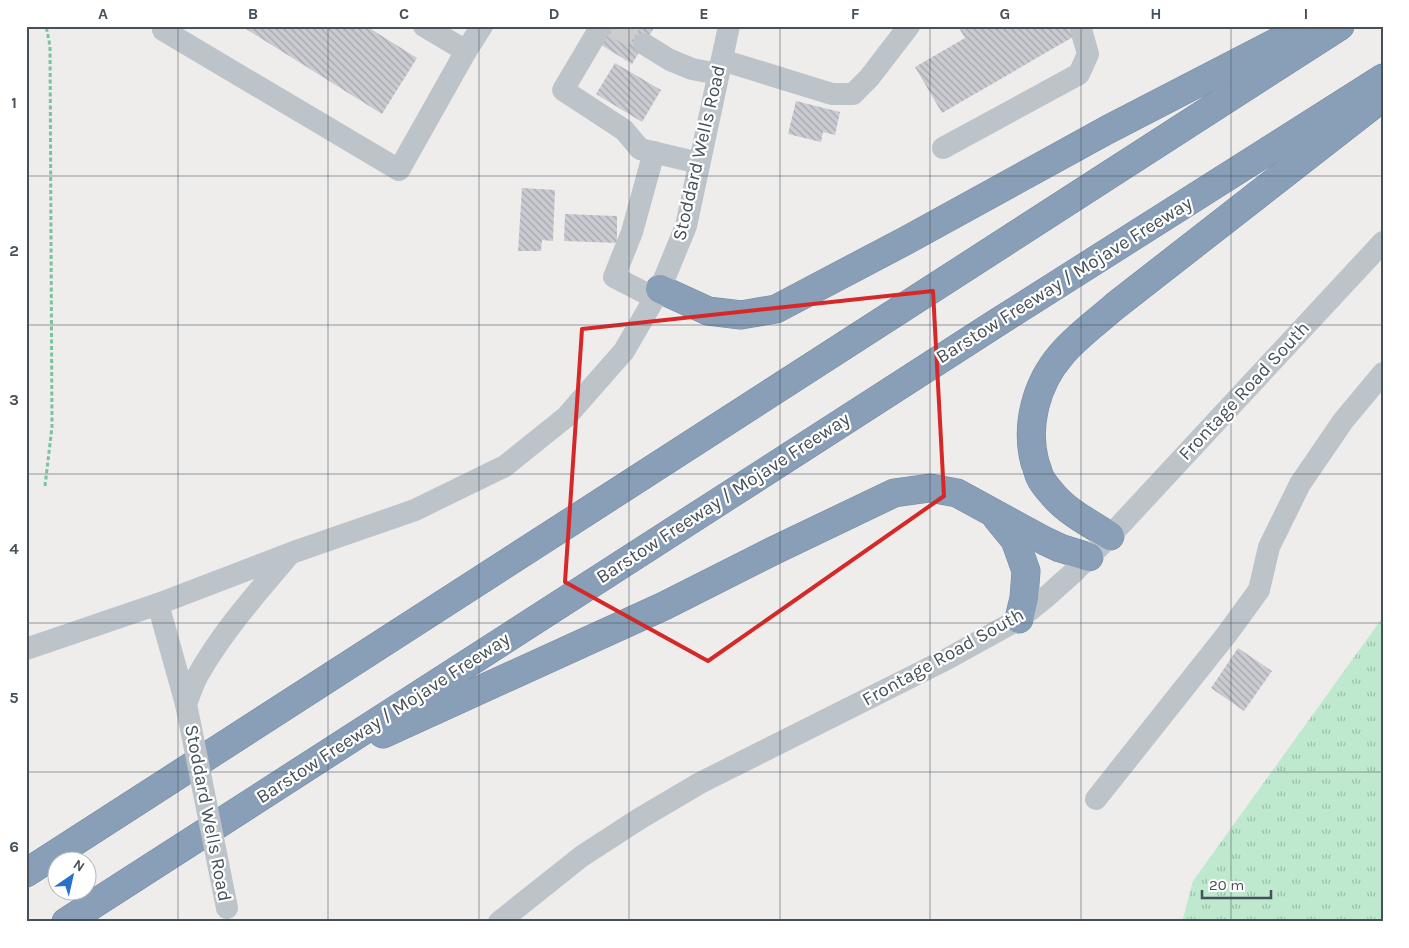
<svg xmlns="http://www.w3.org/2000/svg" width="1409" height="948" font-family="Karla,sans-serif">
	<style>
		.grass { fill: url(#grass-tufts) }
		.building { fill: url(#building-back-hatch) }
		.lines { fill: none; stroke-linecap: round; stroke-linejoin: round }
		.minor-tunnel { stroke: #cdcdce; stroke-width: 22; stroke-dasharray: 22 11; stroke-linecap: butt }
		.highway-casing { stroke: #748aa2; stroke-width: 29 }
		.path { stroke: #79c49e; stroke-width: 3; stroke-dasharray: 4 2.5; stroke-linecap: butt }
		.minor { stroke: #bcc4ca; stroke-width: 22 }
		.highway { stroke: #889fb7; stroke-width: 28 }
		.minor-bridge { stroke: #bcc4ca; stroke-width: 22 }
		.marked { fill: none; stroke: #d62828; stroke-width: 4; stroke-linejoin: round }
		.grid { fill: none; stroke: #465058; stroke-width: 1; stroke-opacity: 0.55 }
		.labels { text-anchor: middle; dominant-baseline: central; stroke-width: 4.5; stroke-linejoin: round; paint-order: stroke }
		.street-label { font-size: 19px; fill: #465058; stroke: #fff }
		.neatline { fill: none; stroke: #465058; stroke-width: 2 }
		.grid-label { font-size: 16px; text-anchor: middle; font-weight: bold; fill: #465058 }
	</style>
	<defs>
		<pattern id="grass-tufts" width="24" height="20" patternUnits="userSpaceOnUse" patternTransform="scale(1.25)"><rect width="24" height="20" fill="#bee9ce"/><path d="M3 7l-1-3M5 7V3M7 7l1-3M15 17l-1-3M17 17v-4M19 17l1-3" fill="none" stroke="#9cbfaa"/></pattern>
		<pattern id="building-back-hatch" width="6" height="6" patternUnits="userSpaceOnUse" patternTransform="scale(1.25)"><rect width="6" height="6" fill="#cacbd1"/><path d="M-1 5l2 2M0 0l6 6M5-1l2 2" fill="none" stroke="#a6a7ac"/></pattern>
	</defs>
	<rect width="100%" height="100%" fill="#efecec"/>
	<!-- grass -->
	<polygon class="grass" points="1383,617 1383,922 1182,922 1193,881"/>
	<!-- building -->
	<g class="building">
		<polygon points="241,26 366,26 417,58 382,114"/>
		<polygon points="609,26 655,26 632,64 598,43"/>
		<polygon points="958,26 1067,26 1073,37 942,113 915,67 965,38"/>
		<polygon points="615,63 661,90 642,122 596,94"/>
		<polygon points="796,101 840,112 835,135 823,132 821,142 788,134"/>
		<polygon points="522,188 555,190 553,241 542,240 541,251 518,251"/>
		<polygon points="565,214 617,216 617,243 564,241"/>
		<polygon points="1238,648 1272,671 1244,711 1211,688"/>
	</g>
	<g class="lines">
		<!-- minor-tunnel -->
		<polyline class="minor-tunnel" points="615,26 644,44"/>
		<!-- highway casing -->
		<g class="highway-casing">
			<g id="highway">
				<polyline points="660,289 708,311 741,315 776,309 907,240 1107,130 1308,26"/>
				<polyline points="997,518 1015,540 1026,571 1024,598 1019,619"/>
				<path d="M1110,536C1091,524 1069,513 1054,496C1049,490 1043,484 1040,477C1038,473 1037,467 1035,463C1025,426 1036,384 1061,355C1076,337 1097,322 1115,306L1383,97"/>
				<polyline points="383,734 664,606 775,550 894,493 930,488 957,493 1045,541 1060,548 1089,557"/>
				<polyline points="26,873 1340,26"/>
				<polyline points="66,922 998,322 1383,78"/>
			</g>
		</g>
		<!-- path -->
		<polyline class="path" points="45,486 52,427 50,46 46,26"/>
		<!-- minor -->
		<g class="minor">
			<polyline points="165,26 163,30 399,170 466,51 482,26"/>
			<polyline points="424,26 466,51"/>
			<polyline points="601,26 563,90 624,130 640,149 699,163"/>
			<polyline points="644,44 670,60 692,69 718,74"/>
			<polyline points="722,60 832,94 853,94 869,78 909,26"/>
			<polyline points="943,148 1079,74 1088,54 1080,26"/>
			<polyline points="654,152 632,232 614,277 655,298"/>
			<polyline points="158,604 186,704"/>
			<polyline points="26,649 158,604 291,553 415,510 505,466 566,417 624,351 660,289 686,226 729,26"/>
			<path d="M186,704C190,694 193,684 198,675C223,631 256,594 289,555"/>
			<polyline points="1096,799 1227,634 1259,590 1269,547 1300,484 1343,421 1383,373"/>
			<polyline points="499,922 582,856 639,819 700,783 947,659 1019,619 1045,598 1074,572 1110,536 1383,242"/>
		</g>
		<!-- highway -->
		<use href="#highway" class="highway"/>
		<!-- minor-bridge -->
		<polyline class="minor-bridge" points="186,704 227,908"/>
	</g>
	<!-- marked area -->
	<path class="marked" d="M933,291L944,496L708,661L565,582L582,329Z"/>
	<!-- grid -->
	<path class="grid" d="M178,26V922M328,26V922M479,26V922M629,26V922M780,26V922M930,26V922M1081,26V922M1231,26V922M26,176H1383M26,325H1383M26,474H1383M26,623H1383M26,772H1383"/>
	<g class="labels">
		<!-- street labels -->
		<g class="street-label">
			<text transform="translate(699 153) rotate(-77)">Stoddard Wells Road</text>
			<text transform="translate(1064 280) rotate(-32)">Barstow Freeway / Mojave Freeway</text>
			<text transform="translate(1244 391) rotate(-47)">Frontage Road South</text>
			<text transform="translate(723 498) rotate(-33)">Barstow Freeway / Mojave Freeway</text>
			<text transform="translate(943 657) rotate(-29)">Frontage Road South</text>
			<text transform="translate(383 718) rotate(-33)">Barstow Freeway / Mojave Freeway</text>
			<text transform="translate(208 813) rotate(79)">Stoddard Wells Road</text>
		</g>
	</g>
	<!-- border -->
	<rect width="1409" height="948" fill="none" stroke="#ffffff" stroke-width="55"/>
	<!-- north arrow -->
	<g transform="translate(72 876) rotate(34)"><circle r="24" fill="#ffffff" stroke="#b5b9bc"/>
	<path d="M0-4L9 19L0 12L-9 19Z" fill="#2a71cb"/>
	<text y="-8" font-size="14" font-weight="bold" text-anchor="middle" fill="#465058">N</text>
	</g>
	<!-- scale -->
	<path d="M1202 890v8h69v-8" fill="none" stroke="#465058" stroke-width="2.5"/>
	<text x="1209" y="890" font-size="15" fill="#465058" stroke="#ffffff" stroke-width="4" paint-order="stroke">20 m</text>
	<rect x="28" y="28" width="1354" height="892" class="neatline"/>
	<g class="grid-label">
		<text x="103" y="19">A</text>
		<text x="253" y="19">B</text>
		<text x="404" y="19">C</text>
		<text x="554" y="19">D</text>
		<text x="704" y="19">E</text>
		<text x="855" y="19">F</text>
		<text x="1005" y="19">G</text>
		<text x="1156" y="19">H</text>
		<text x="1306" y="19">I</text>
		<text x="14" y="108">1</text>
		<text x="14" y="256">2</text>
		<text x="14" y="405">3</text>
		<text x="14" y="554">4</text>
		<text x="14" y="703">5</text>
		<text x="14" y="852">6</text>
	</g>
</svg>
